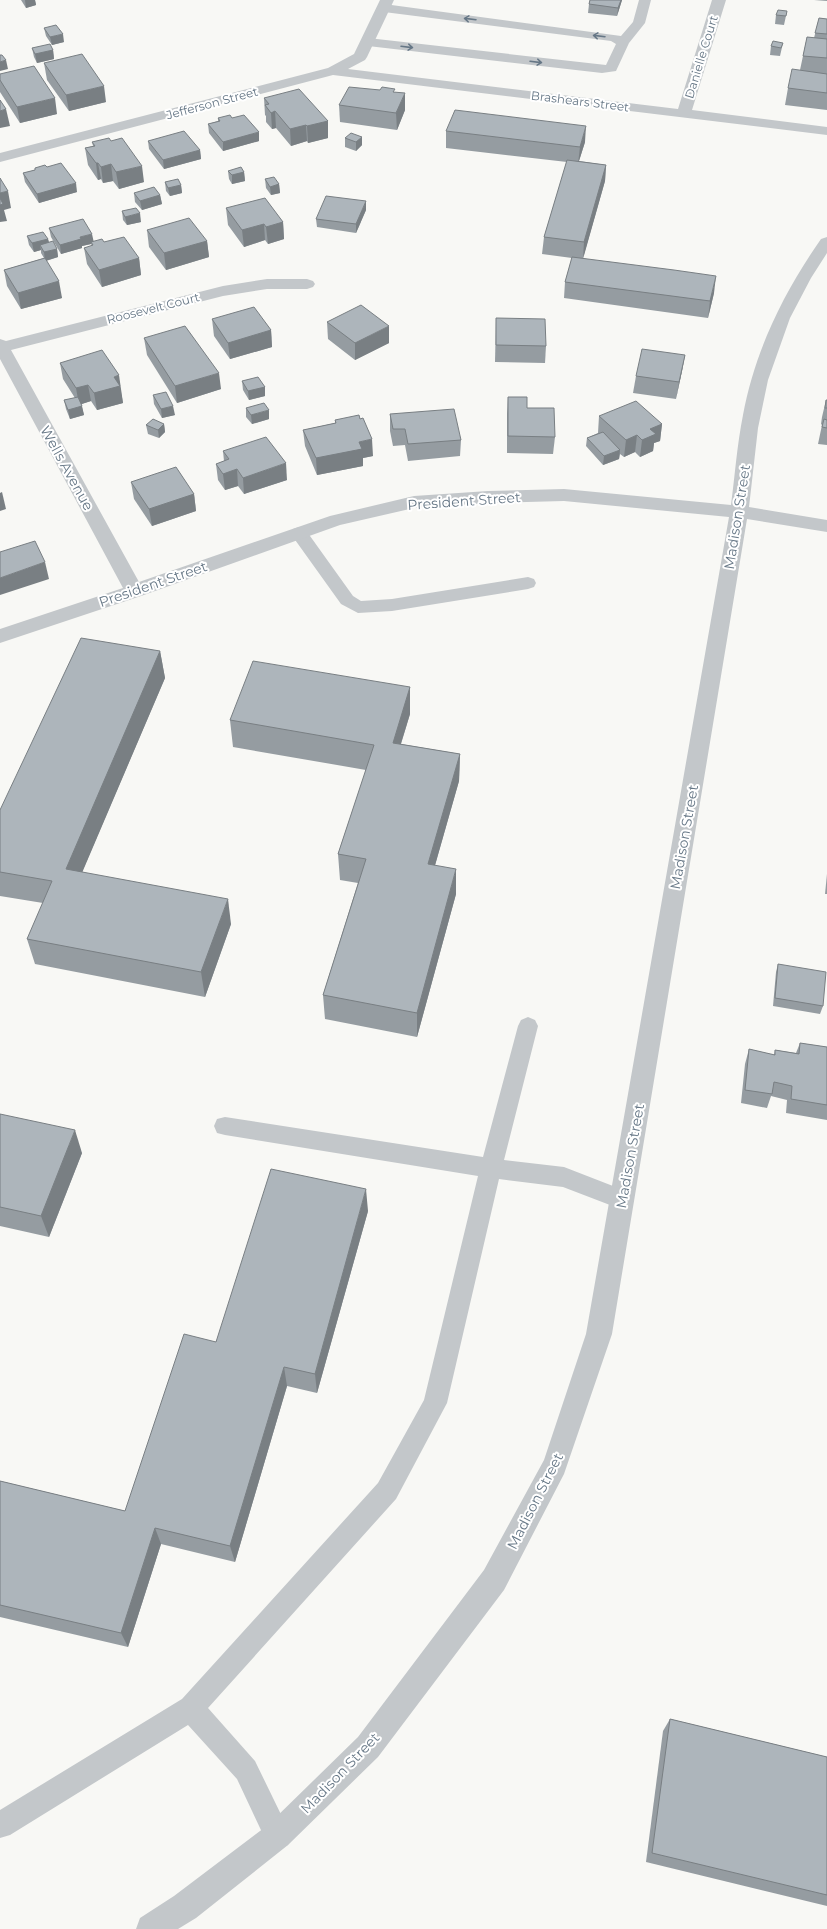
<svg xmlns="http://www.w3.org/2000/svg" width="827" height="1929" font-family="Montserrat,sans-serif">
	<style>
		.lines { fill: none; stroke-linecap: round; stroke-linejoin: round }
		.lane { fill: #c3c7ca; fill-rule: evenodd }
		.street { fill: #c3c7ca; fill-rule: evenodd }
		.wall { fill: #959ca1 }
		.shaded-wall { fill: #797f83 }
		.building { fill: #adb5bb; stroke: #797f83 }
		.oneway { stroke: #667786 }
		.labels { text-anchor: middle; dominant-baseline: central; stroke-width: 4; stroke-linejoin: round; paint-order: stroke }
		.far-street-label { font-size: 12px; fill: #667786; stroke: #fff }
		.street-label { font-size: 14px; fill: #667786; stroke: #fff }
	</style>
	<rect width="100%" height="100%" fill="#f8f8f5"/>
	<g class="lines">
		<!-- lane -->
		<g class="lane">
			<polygon points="639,0 651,0 645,23 629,43 616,71 602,73 368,46 362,42 368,38 606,65 616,44 611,41 384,12 378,8 384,4 621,36 633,22"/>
			<polygon points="299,527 305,529 353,596 361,601 392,599 528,577 534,579 536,583 534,587 528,589 392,611 358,613 341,604 293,537 291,533 293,529"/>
			<polygon points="528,1017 535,1020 538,1026 504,1160 564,1167 631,1193 634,1200 631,1207 623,1210 563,1187 499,1179 447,1403 396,1499 208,1708 255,1761 291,1835 288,1845 278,1848 268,1845 237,1779 188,1725 10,1835 0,1838 0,1810 182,1699 378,1483 424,1400 478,1176 225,1135 217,1133 214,1126 217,1119 225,1117 483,1157 518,1026 521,1020"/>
		</g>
		<!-- street -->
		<g class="street">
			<polygon points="380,0 394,0 367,57 365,60 348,69 678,109 712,0 726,0 692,110 827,127 827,135 333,75 0,162 0,153 328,68 354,54"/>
			<path d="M827,237V253L811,278L790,318L768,380L758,428L749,507L827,520V532L747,519L612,1334L564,1474L504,1590L378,1757L288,1845L196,1918L178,1929H136L140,1918L174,1896L268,1825L358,1737L484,1570L544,1460L586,1334L729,517L564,501L488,503L414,508L340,525L141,596L0,643V629L123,588L0,359V339L6,341L223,286L267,279H307L313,281L315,284L313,287L307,289H267L223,296L11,350L139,582L330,516L414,496L488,491L564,489L731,505C735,475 737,445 743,415C755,350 784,292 821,239Z"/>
		</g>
	</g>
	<!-- wall -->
	<g class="wall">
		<polygon points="21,0 35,0 36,5 26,8"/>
		<polygon points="590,0 622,0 617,16 588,13 589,4"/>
		<polygon points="814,0 827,0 827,1"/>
		<polygon points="787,11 784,25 775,24 776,15"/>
		<polygon points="819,18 827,19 827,110 785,105 788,88 800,70 807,37 814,38"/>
		<polygon points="44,28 64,42 52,45 46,36"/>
		<polygon points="783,43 780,56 770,55 771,46"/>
		<polygon points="32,48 53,50 54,59 37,63 34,57"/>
		<polygon points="44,63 106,102 69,111 47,80"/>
		<polygon points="0,74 57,114 20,123 0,92"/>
		<polygon points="395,92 405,110 397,130 340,122 339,105"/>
		<polygon points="264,98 328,121 328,138 308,143 307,141 291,146 276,128 272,129 266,122 266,116 265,115"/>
		<polygon points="218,118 232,118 259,141 223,151 209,133 208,124 218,121"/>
		<polygon points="446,131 585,142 579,161 606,165 605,181 583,258 714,293 708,318 564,298 565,282 572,258 542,254 544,237 567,162 446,148"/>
		<polygon points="362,137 362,145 356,151 345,147 345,138"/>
		<polygon points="148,141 200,150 201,159 164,169 149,149"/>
		<polygon points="92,142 144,182 119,189 113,181 103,183 101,179 98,180 88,165 85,148 93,146"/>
		<polygon points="47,167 77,192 39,203 25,182 23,173 35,170 35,168"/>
		<polygon points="228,171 244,172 245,181 232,184 229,179"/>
		<polygon points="265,179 279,184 280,193 271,195 266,188"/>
		<polygon points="165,182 181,185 182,193 170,196 166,191"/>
		<polygon points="134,193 160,195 162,204 142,210 135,202"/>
		<polygon points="226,208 283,222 284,239 268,244 265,240 244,247 228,225"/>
		<polygon points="366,210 356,233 317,227 316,219"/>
		<polygon points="122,211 141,222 127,225 123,220"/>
		<polygon points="49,228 94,242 104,242 139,258 141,275 102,287 87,264 84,248 92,246 91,244 82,246 82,248 61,254 51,237"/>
		<polygon points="147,230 207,241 209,257 166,270 149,247"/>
		<polygon points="27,236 48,239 49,242 57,249 58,257 46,261 62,298 21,309 7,286 4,270 44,258 41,253 41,250 34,252 29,245"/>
		<polygon points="496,318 546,346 545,363 495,362"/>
		<polygon points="212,319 271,330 272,347 230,359 214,336"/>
		<polygon points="327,322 389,343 355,360 328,339"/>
		<polygon points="144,338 221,389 177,403 147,355"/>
		<polygon points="685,355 682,371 676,399 633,393 636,376"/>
		<polygon points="60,363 121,392 123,403 97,410 91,401 81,404 84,415 70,419 66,409 64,400 75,398 63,379"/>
		<polygon points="242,381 265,387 265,396 249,400 243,390"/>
		<polygon points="153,395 175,415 162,418 154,404"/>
		<polygon points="508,397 555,437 553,454 507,453 507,414"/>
		<polygon points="826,400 827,400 827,445 818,444 822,425 821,424 822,417"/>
		<polygon points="246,408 269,419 252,424 246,417"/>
		<polygon points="390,414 461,440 460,456 408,461 405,445 393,446 390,431"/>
		<polygon points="599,416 662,424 660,441 654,443 653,451 640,457 635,452 624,457 620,454 619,459 603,465 586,446 587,438 598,433"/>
		<polygon points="335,420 373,456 363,458 363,466 317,475 305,446 303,430 335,423"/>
		<polygon points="164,424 165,432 159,438 148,434 146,425"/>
		<polygon points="223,451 287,480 244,494 238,486 225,490 218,480 216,464 224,461"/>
		<polygon points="131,482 194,494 196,511 152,526 134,499"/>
		<polygon points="160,651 165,678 82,872 231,924 205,997 35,964 27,939 43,903 0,896 0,810"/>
		<polygon points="410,687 410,714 401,744 460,754 459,781 435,865 456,894 417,1037 325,1019 323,995 358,883 340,880 338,854 366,770 233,747 230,720"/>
		<polygon points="827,874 827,894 825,894"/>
		<polygon points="778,964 823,1006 820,1014 773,1006 776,972"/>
		<polygon points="800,1043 827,1047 827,1120 786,1113 787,1100 771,1096 767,1108 741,1103 745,1064 749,1049 774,1055 775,1050 796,1053"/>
		<polygon points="0,1114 82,1153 49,1237 0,1226"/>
		<polygon points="368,1211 317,1393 287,1386 235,1562 161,1544 128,1647 0,1617 0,1481 125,1511 216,1342"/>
		<polygon points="670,1719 827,1757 827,1906 646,1862 663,1731"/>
	</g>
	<!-- shaded-wall -->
	<g class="shaded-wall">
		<polygon points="25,0 35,0 36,5 26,8"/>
		<polygon points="621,0 622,0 617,16 618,8"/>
		<polygon points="63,34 64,42 52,45 50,37"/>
		<polygon points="53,50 54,59 37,63 35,54"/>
		<polygon points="6,60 8,69 0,71 0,62"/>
		<polygon points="104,86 106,102 69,111 66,95"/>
		<polygon points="405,93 405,110 397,130 396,113"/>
		<polygon points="55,98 57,114 20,123 17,107"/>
		<polygon points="6,109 10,126 0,128 0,111"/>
		<polygon points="275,111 276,128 272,129 271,113"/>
		<polygon points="328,121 328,138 308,143 307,126"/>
		<polygon points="306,125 307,141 291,146 290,129"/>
		<polygon points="586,126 585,142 578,164 580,147"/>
		<polygon points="259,132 259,141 223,151 223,142"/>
		<polygon points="362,137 362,145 356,151 356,142"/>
		<polygon points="200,150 201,159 164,169 163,160"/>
		<polygon points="96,163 98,163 101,179 98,180"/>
		<polygon points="111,164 113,181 103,183 101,167"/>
		<polygon points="606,165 605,181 583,259 584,242"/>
		<polygon points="142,166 144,182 119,189 116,172"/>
		<polygon points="244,172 245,181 232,184 232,175"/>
		<polygon points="76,183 77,192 39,203 37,194"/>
		<polygon points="279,184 280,193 271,195 270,187"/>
		<polygon points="181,185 182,193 170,196 168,188"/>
		<polygon points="8,191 11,208 4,210 7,221 0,222 0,193"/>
		<polygon points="160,195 162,204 142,210 140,201"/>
		<polygon points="366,201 366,210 356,233 356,224"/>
		<polygon points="140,213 141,222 127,225 125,217"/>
		<polygon points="283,222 284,239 268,244 266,227"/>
		<polygon points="264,224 265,240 244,247 242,230"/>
		<polygon points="92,234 94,243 91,242 91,244 82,246 82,248 61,254 60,245 80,237"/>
		<polygon points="48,239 50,248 40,245 41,250 34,252 32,243"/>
		<polygon points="207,241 209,257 166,270 164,253"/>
		<polygon points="57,249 58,257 45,261 44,252"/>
		<polygon points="139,258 141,275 102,287 99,270"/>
		<polygon points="716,276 714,293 708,318 710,301"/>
		<polygon points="59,281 62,298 21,309 18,293"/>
		<polygon points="389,326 389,343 355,360 355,343"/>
		<polygon points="271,330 272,347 230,359 228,343"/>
		<polygon points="685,355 682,371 676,399 679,382"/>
		<polygon points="219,373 221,389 177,403 175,386"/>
		<polygon points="119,375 123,403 97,410 94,393 114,377"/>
		<polygon points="88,385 91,401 79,405 76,388"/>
		<polygon points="265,387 265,396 249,400 248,391"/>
		<polygon points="82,406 84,415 70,419 68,410"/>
		<polygon points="173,406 175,415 162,418 161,409"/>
		<polygon points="269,410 269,419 252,424 251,415"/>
		<polygon points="164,424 165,432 159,438 158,430"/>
		<polygon points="662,424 660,441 654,443 653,451 640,457 642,440 650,429"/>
		<polygon points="637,435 635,452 624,457 626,440"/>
		<polygon points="372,439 373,456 363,458 363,466 317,475 316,458 359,442"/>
		<polygon points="620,450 619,459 603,465 604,456"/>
		<polygon points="286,463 287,480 244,494 243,478"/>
		<polygon points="237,469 238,486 225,490 223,474"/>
		<polygon points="2,492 6,509 0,511 0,493"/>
		<polygon points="194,494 196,511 152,526 149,509"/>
		<polygon points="45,562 49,579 0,595 0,578"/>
		<polygon points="160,651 165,678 73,894 66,869"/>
		<polygon points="410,687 410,714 393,769 393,743"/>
		<polygon points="460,754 459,781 428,890 428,864"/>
		<polygon points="456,869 456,894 417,1037 417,1013"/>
		<polygon points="228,899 231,924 205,997 201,972"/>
		<polygon points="75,1130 82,1153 49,1237 41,1216"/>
		<polygon points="366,1189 368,1211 317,1393 315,1374"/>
		<polygon points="284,1367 287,1386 235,1562 230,1546"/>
		<polygon points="155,1528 161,1544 128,1647 121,1633"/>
	</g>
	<!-- building -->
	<g class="building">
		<polygon points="590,0 621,0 618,8 589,4"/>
		<polygon points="778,10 787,11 786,16 776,15"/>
		<polygon points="819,18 827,19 827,34 815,33"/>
		<polygon points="56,25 63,34 50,37 44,28"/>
		<polygon points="807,37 827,39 827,58 803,56"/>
		<polygon points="773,41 783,43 781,48 771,46"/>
		<polygon points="50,44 53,50 35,54 32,48"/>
		<polygon points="82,54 104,86 66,95 44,63"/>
		<polygon points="0,55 2,55 6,60 0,62"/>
		<polygon points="34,66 55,98 17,107 0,80 0,74"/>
		<polygon points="792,69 827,74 827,93 788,88"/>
		<polygon points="349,87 380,90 382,87 395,89 393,92 405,93 396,113 339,105"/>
		<polygon points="299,89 328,121 307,126 306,125 290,129 275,111 271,113 265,105 269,104 264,98"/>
		<polygon points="0,100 6,109 0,111"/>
		<polygon points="455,110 586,126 580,147 446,131"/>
		<polygon points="230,115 232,118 244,115 259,132 223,142 208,124 220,121 218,118"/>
		<polygon points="184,131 200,150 163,160 148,141"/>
		<polygon points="351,133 362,137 356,142 345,138"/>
		<polygon points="109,138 111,141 122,138 142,166 116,172 111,164 101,167 98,163 96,163 85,148 95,146 92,142"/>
		<polygon points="567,160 606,165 584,242 544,237"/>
		<polygon points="61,163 76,183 37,194 23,173 35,170 35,168 45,165 47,167"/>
		<polygon points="241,167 244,172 232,175 228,171"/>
		<polygon points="274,177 279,184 270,187 265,179"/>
		<polygon points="0,178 8,191 0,193"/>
		<polygon points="178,179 181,185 168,188 165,182"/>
		<polygon points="154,187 160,195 140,201 134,193"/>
		<polygon points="326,196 366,201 356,224 316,219"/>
		<polygon points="0,198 3,204 0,205"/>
		<polygon points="265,198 283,222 266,227 264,224 242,230 226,208"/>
		<polygon points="136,208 140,213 125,217 122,211"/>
		<polygon points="189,218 207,241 164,253 147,230"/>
		<polygon points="83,219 92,234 80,237 81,239 60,245 49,228"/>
		<polygon points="43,232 48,239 32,243 27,236"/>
		<polygon points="124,237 139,258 99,270 84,248 93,245 91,242 102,239 104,242"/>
		<polygon points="53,241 57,249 44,252 40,245"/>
		<polygon points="572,257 674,270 716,276 710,301 565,282"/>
		<polygon points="45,258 59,281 18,293 4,270"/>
		<polygon points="361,305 389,326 355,343 327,322"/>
		<polygon points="254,307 271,330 228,343 212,319"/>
		<polygon points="496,318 545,319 546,346 496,345"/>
		<polygon points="185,326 219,373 175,386 144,338"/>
		<polygon points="642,349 685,355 679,382 636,376"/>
		<polygon points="102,350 119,375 114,377 120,386 94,393 88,385 76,388 60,363"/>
		<polygon points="258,377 265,387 248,391 242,381"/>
		<polygon points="166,392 173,406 161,409 153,395"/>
		<polygon points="78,397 82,406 68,410 64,400"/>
		<polygon points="508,397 527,397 527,408 554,408 555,437 508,436"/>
		<polygon points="826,400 827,400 827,408 825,408"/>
		<polygon points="636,401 662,424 650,429 656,434 642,440 637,435 626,440 599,416"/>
		<polygon points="264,403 269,410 251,415 246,408"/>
		<polygon points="454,409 461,440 408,444 405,429 393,429 390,414"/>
		<polygon points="359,415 360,419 363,418 372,439 359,442 362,449 316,458 303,430 336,423 335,420"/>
		<polygon points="153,419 164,424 158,430 146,425"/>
		<polygon points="824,419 827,420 827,428 822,427"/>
		<polygon points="603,432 620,450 604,456 587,438"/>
		<polygon points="266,437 286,463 243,478 237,469 223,474 216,464 229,459 223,451"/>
		<polygon points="176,467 194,494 149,509 131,482"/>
		<polygon points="35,541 45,562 0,578 0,552"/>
		<polygon points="81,638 160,651 66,869 228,899 201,972 27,939 52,881 0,872 0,810"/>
		<polygon points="253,661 410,687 393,743 460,754 428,864 456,869 417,1013 323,995 366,859 338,854 374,745 230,720"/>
		<polygon points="778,964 826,972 823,1006 775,998"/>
		<polygon points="800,1043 827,1047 827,1105 791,1099 792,1086 774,1082 772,1094 745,1090 749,1049 775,1055 775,1050 799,1054"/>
		<polygon points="0,1114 75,1130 41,1216 0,1207"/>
		<polygon points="271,1169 366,1189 315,1374 284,1367 230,1546 155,1528 121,1633 0,1605 0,1481 125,1511 184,1334 216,1342"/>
		<polygon points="670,1719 827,1757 827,1895 652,1853"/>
	</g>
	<!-- one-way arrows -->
	<defs><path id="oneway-shaft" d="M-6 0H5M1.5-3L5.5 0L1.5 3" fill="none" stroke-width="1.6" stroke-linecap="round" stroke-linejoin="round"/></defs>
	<g class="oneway">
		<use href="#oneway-shaft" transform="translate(470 19) rotate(-173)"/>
		<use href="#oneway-shaft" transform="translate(599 36) rotate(-173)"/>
		<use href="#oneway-shaft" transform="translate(407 47) rotate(7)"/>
		<use href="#oneway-shaft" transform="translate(536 62) rotate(7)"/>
	</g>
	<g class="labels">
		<!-- far-street labels -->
		<g class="far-street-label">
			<text transform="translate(701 57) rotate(-73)">Danielle Court</text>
			<text transform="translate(580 101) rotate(7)">Brashears Street</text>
			<text transform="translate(212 103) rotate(-15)">Jefferson Street</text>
			<text transform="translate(153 308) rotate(-14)">Roosevelt Court</text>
		</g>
		<!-- street labels -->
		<g class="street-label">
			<text transform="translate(67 468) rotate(61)">Wells Avenue</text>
			<text transform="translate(464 501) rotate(-4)">President Street</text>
			<text transform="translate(737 517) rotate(-81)">Madison Street</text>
			<text transform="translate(153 584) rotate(-19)">President Street</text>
			<text transform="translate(684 837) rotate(-80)">Madison Street</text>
			<text transform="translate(630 1156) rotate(-80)">Madison Street</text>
			<text transform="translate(535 1501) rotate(-63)">Madison Street</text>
			<text transform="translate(340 1773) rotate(-46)">Madison Street</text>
		</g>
	</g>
</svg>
